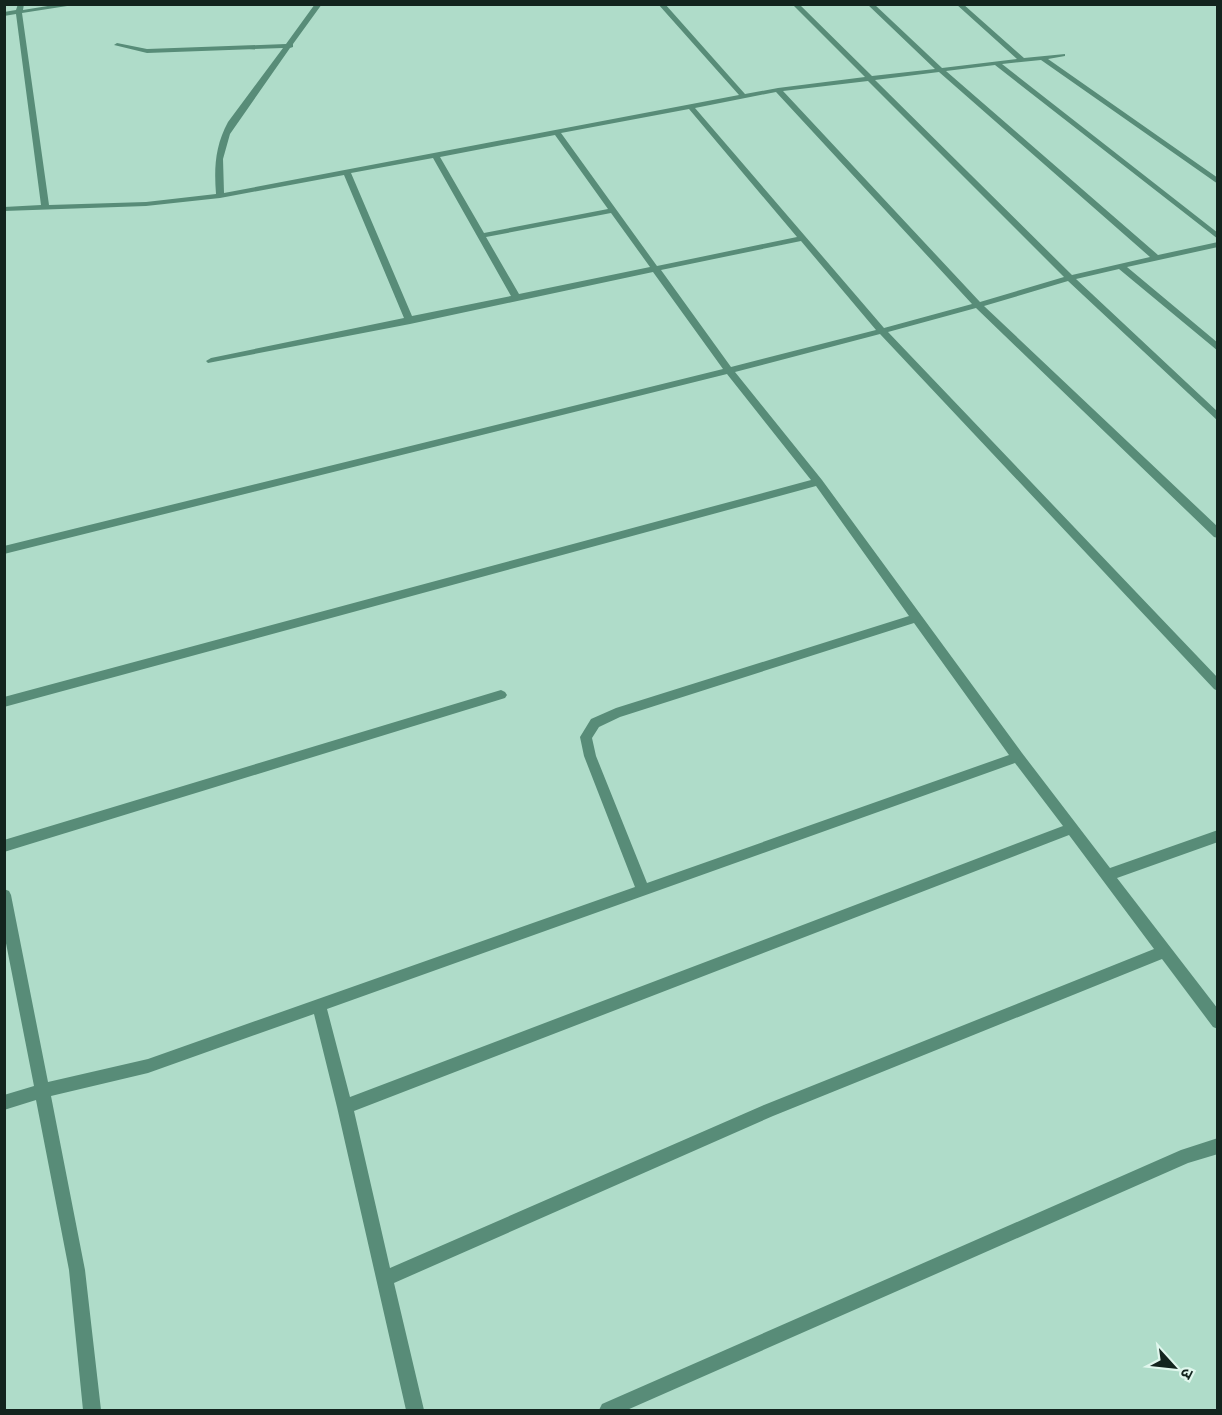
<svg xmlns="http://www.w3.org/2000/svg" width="1222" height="1415" font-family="Raleway,'Noto Sans Devanagari',sans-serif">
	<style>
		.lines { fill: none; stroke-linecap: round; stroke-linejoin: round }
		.minor { fill: #588c78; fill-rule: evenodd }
	</style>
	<rect width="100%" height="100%" fill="#afdcc9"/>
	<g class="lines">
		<!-- minor -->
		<g class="minor">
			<path d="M18,4H24L23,10L60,4H80L22,13L49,205L146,202L216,194C214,168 215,146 228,122L283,48L147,53L114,45L117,43L147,49L286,44L315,4H322L293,44V47L290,48L230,134L223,159L224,193L739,95L658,4H665L745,94L778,88L865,77L792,4H799L872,76L935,69L867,4H874L942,68L1017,59L956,4H963L1024,58L1065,54V56L1048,59L1218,178V184L1041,60L1002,64L1218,233V239L995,65L946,71L1158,255L1218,242V247L1127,267L1218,343V351L1119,269L1076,279L1218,412V421L1068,281L984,306L1218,527V538L1214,537L976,308L888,332L1218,678V691L1214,689L880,334L735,372L822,480L1022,753L1110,868L1218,830V842L1117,878L1218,1009V1029L1213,1027L1162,959L773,1116L394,1283L424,1410H406L337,1107L314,1014L148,1073L51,1096L85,1270L101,1410H83L69,1270L36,1100L4,1110V1095L34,1086L4,933V889L9,891L11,895L48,1082L148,1059L635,887L584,756L580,737L591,719L616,708L909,616L816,486L4,707V697L811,480L727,374L4,554V546L723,369L653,272L410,324L208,363L206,361L211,358L404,318L344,175L220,198L146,206L4,211V207L41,205L16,14L4,16V12L16,10ZM939,72L1150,257L1072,275L875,80ZM868,81L1064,277L980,302L783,91ZM776,92L972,304L884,328L695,108ZM689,109L797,237L657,266L561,133ZM555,135L608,209L484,233L440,157ZM433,158L511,296L412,316L351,173ZM611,213L650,267L519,294L486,237ZM801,241L876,330L731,367L661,270ZM914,623L1009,755L647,883L596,756L592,738L599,727L620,717ZM1015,763L1063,826L350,1097L327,1009ZM1069,835L1154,949L764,1105L390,1268L354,1111Z"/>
			<polygon points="501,690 505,692 507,695 505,698 4,852 4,840"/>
			<polygon points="1218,1138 1218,1154 1188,1163 627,1410 599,1410 602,1404 1181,1150"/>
		</g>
	</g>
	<!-- border -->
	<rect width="1222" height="1415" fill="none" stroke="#13241e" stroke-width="12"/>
	<!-- north arrow -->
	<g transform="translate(1174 1367) rotate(117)" stroke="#e0f7ed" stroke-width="4.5" paint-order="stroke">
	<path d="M0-4.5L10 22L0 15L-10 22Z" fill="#13241e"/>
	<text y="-9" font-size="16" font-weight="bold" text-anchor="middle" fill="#13241e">उ</text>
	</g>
</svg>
